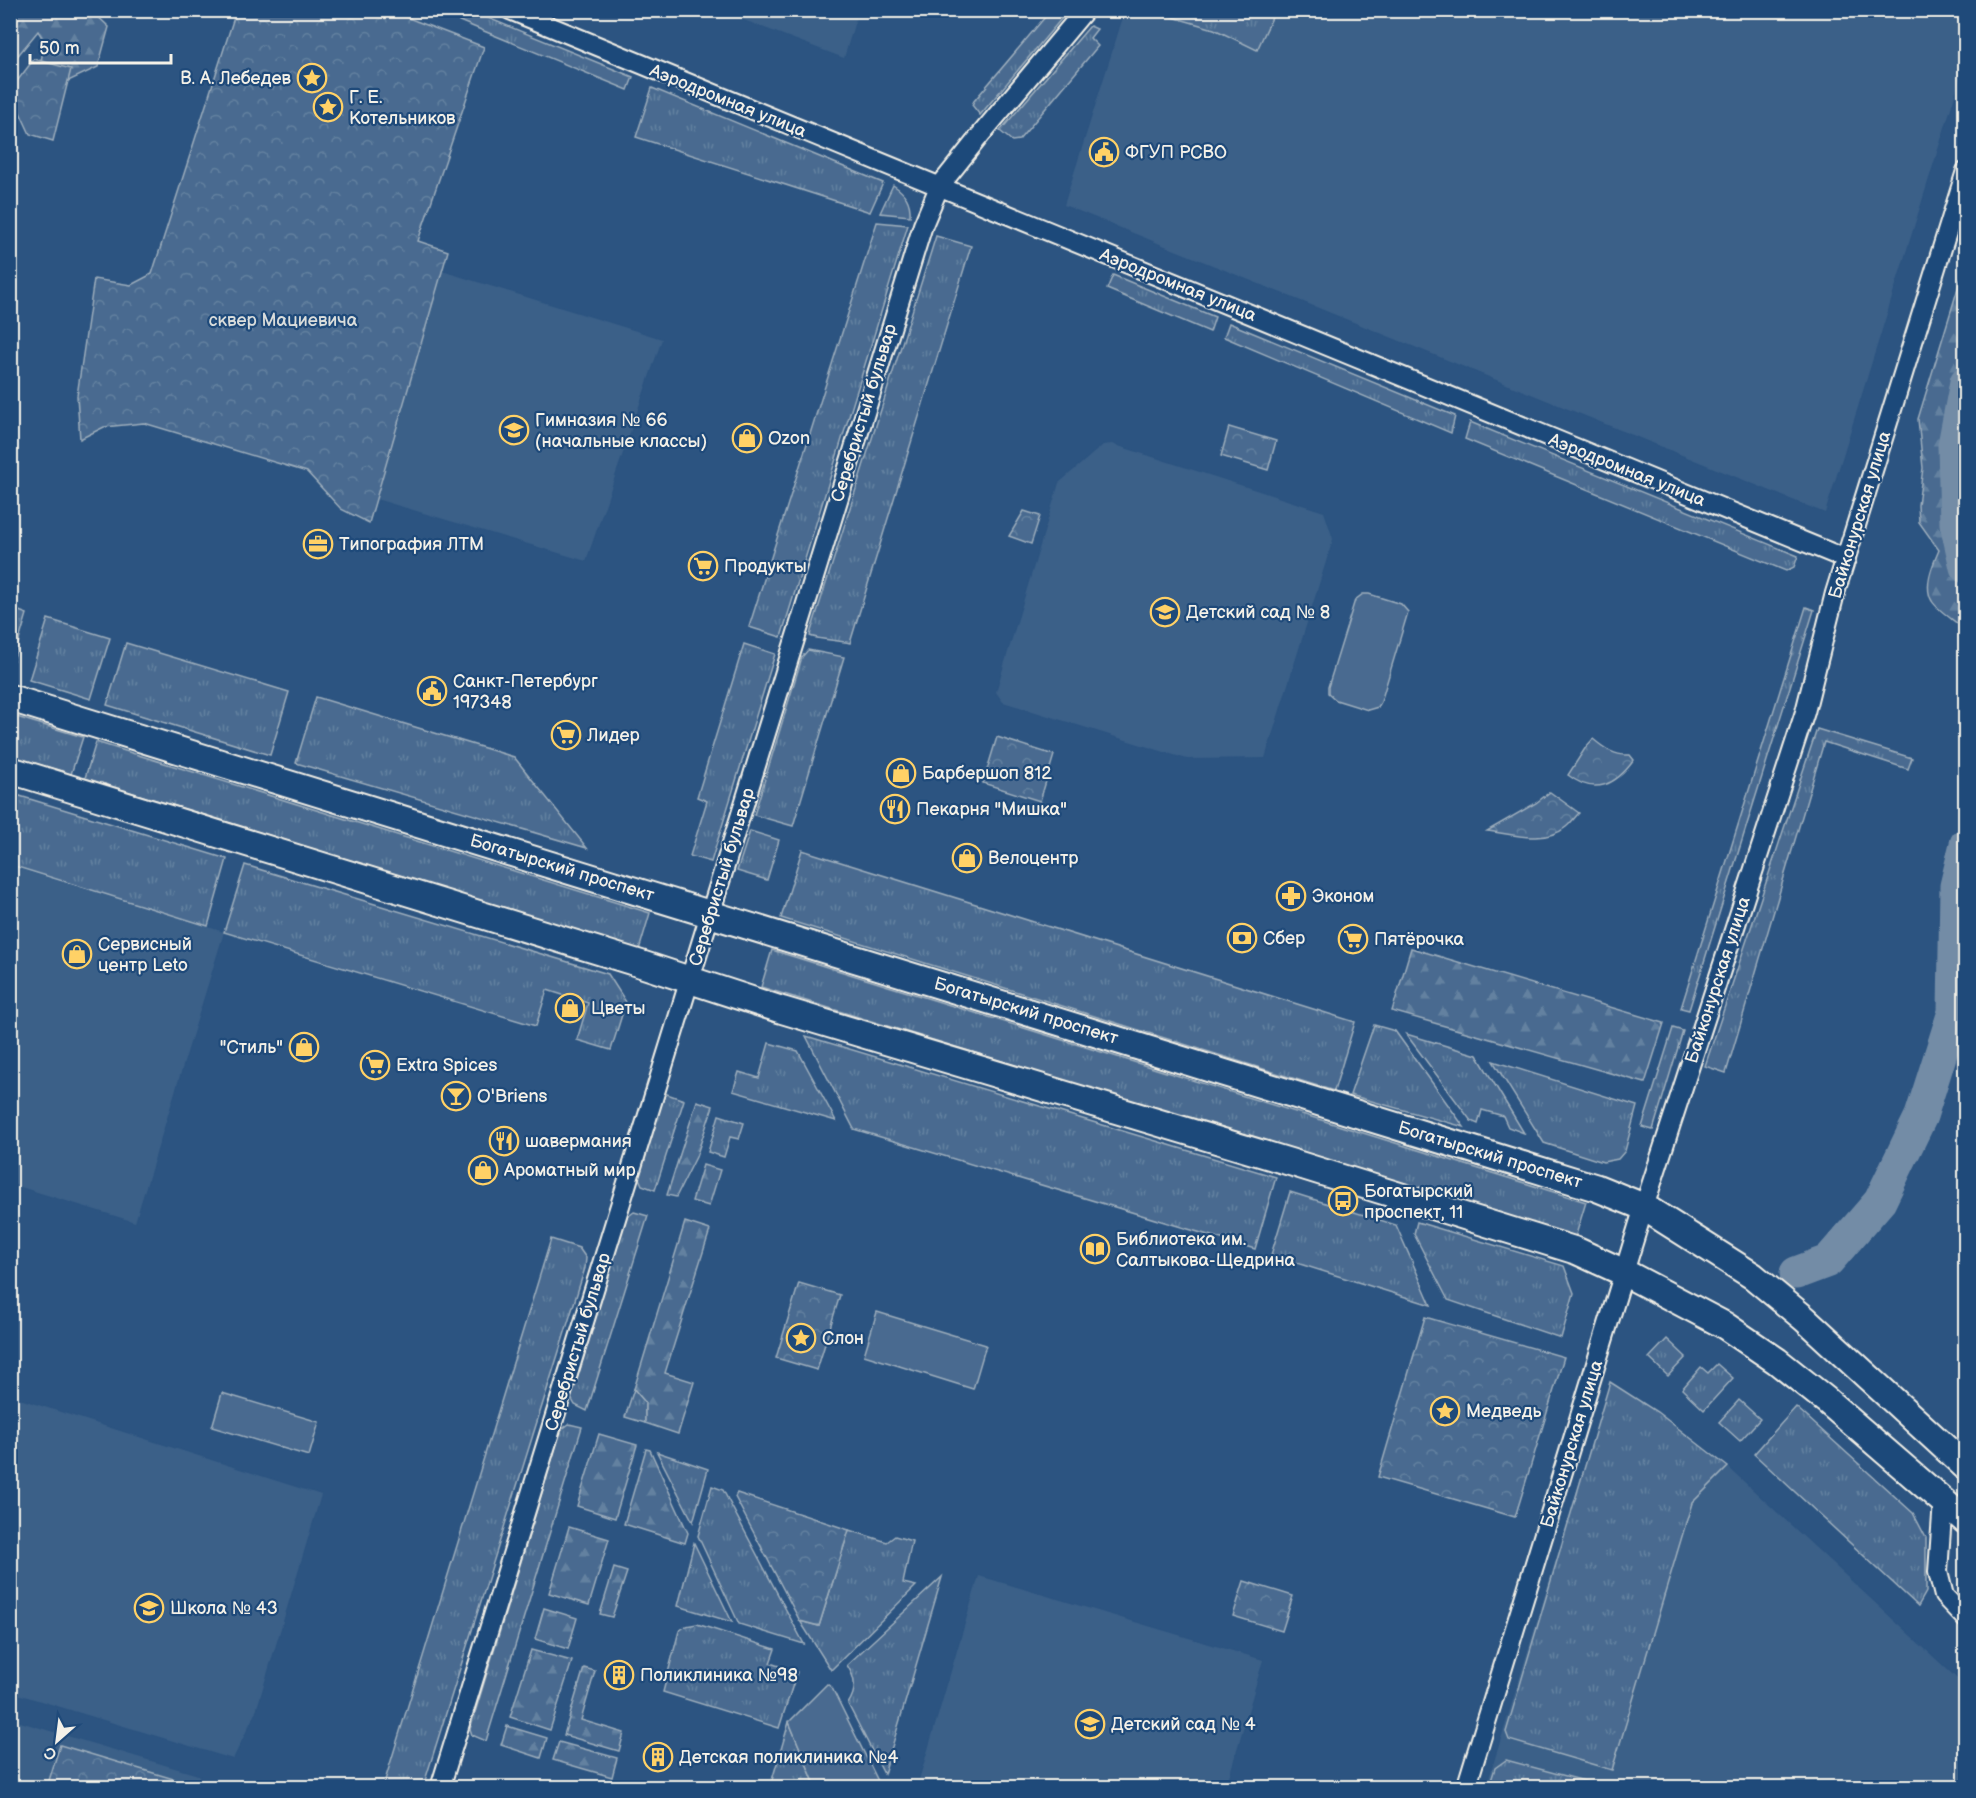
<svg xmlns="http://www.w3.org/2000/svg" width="1976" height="1798" font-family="'Balsamiq Sans',sans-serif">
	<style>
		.built { fill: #3b6088 }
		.grass { fill: url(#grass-tufts); stroke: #9eaebc; stroke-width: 1.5 }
		.forest { fill: url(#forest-firs); stroke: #9eaebc; stroke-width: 1.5 }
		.park { fill: url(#park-crowns); stroke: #9eaebc; stroke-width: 1.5 }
		.pitch { fill: #496b90; stroke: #9eaebc; stroke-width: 1.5 }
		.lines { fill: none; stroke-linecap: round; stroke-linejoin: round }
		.river { stroke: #738ca6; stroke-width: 33 }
		.street-casing { stroke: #f4f1e8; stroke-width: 22 }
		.secondary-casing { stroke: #f4f1e8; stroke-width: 30 }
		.street { stroke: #1f4a7a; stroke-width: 18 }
		.secondary { stroke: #1f4a7a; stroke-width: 26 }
		.labels { text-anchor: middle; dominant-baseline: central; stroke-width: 4.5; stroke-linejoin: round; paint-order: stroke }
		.poi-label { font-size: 18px; fill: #f4f1e8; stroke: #1f4a7a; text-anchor: start }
		.street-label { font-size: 18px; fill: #f4f1e8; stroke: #1f4a7a }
		.park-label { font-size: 18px; fill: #dadddb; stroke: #1f4a7a }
	</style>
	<defs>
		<pattern id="grass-tufts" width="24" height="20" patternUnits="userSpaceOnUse" patternTransform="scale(1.5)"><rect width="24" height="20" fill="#496b90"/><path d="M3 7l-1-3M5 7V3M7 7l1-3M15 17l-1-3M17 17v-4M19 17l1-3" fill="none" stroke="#6481a0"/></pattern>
		<pattern id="forest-firs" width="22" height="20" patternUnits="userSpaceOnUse" patternTransform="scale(1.5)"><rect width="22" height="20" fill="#496b90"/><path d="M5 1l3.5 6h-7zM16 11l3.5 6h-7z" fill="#6481a0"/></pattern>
		<pattern id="park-crowns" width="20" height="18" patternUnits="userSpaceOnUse" patternTransform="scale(1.5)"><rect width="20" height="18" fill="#496b90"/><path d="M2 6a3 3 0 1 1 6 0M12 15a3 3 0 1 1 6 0" fill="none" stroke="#6481a0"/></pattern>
	</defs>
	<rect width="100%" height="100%" fill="#2c5481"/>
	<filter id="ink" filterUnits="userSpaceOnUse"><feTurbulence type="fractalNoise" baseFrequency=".0167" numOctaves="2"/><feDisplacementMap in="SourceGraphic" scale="12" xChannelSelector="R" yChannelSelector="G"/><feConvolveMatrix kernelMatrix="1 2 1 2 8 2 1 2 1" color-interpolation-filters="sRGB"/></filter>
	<g filter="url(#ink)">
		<!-- built -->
		<g class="built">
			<polygon points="720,11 858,11 844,58"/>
			<polygon points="1125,11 1965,11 1966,60 1963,69 1825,513 1064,205"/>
			<polygon points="442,271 662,339 586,561 376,499"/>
			<polygon points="1112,444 1324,512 1333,539 1265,758 1187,759 1003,702 996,692 1059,483 1103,445"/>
			<polygon points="10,866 224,932 135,1222 11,1184"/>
			<polygon points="1610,1382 1657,1412 1728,1467 1965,1686 1965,1787 1486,1788"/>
			<polygon points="10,1396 321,1495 256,1711 233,1759 11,1692"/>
			<polygon points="979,1576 1263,1660 1226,1787 917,1787"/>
			<polygon points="10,1719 198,1775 204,1784 203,1787 11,1787"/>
		</g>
		<!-- grass -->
		<g class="grass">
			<polygon points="1051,10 1068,11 980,115 972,105 974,101"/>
			<polygon points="435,11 471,11 633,77 628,90"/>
			<polygon points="1152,11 1275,10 1275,11 1257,50 1214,29"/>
			<polygon points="1090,26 1097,29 1090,38 1098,46 1019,140 1012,141 1000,131"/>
			<polygon points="652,88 883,183 870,212 636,137"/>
			<path d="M893,185C905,193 911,201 910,216L880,213Z"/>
			<polygon points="877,222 908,225 781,637 749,627"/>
			<path d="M936,236L971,246L850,643C838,640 820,640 810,636L811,631Z"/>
			<polygon points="1113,275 1215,317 1210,332 1107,289"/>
			<polygon points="1229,323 1455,416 1451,433 1224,337"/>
			<polygon points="1470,422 1798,556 1794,567 1786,571 1465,439"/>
			<polygon points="1806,607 1814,610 1689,1010 1681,1008"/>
			<polygon points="11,608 27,614 11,667 10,608"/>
			<polygon points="48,619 110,638 91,699 29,680"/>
			<polygon points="126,643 289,692 270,755 107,705"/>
			<polygon points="744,644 775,654 711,862 690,856 707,801 697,797"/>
			<polygon points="808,650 844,657 793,826 754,815 802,657"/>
			<polygon points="316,697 514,757 587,848 296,763"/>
			<polygon points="10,715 83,737 71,774 11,756"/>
			<polygon points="1817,729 1912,758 1908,769 1824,742 1726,1073 1705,1066"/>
			<polygon points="96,742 650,913 639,950 85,778"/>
			<polygon points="10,793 227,859 208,926 11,865"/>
			<polygon points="750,831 779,840 767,880 737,871"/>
			<polygon points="802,850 1355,1022 1334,1091 781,918"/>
			<polygon points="245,865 608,974 626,1002 611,1050 577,1040 588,1003 547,990 536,1026 224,932"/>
			<polygon points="772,950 1586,1202 1575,1238 761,987"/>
			<polygon points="1374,1025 1395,1031 1464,1127 1350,1095"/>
			<polygon points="1673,1028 1683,1031 1653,1130 1642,1127"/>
			<polygon points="1406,1034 1477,1055 1524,1133 1508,1127 1503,1116 1482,1110 1478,1124 1471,1121"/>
			<polygon points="806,1036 1276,1177 1255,1249 854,1129"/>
			<polygon points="769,1043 798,1051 836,1121 733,1091 739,1072 759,1078"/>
			<polygon points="1493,1061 1637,1106 1625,1151 1618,1159 1603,1162 1544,1143"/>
			<polygon points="664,1093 684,1100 655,1190 642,1185 638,1176"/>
			<polygon points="719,1115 744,1123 739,1139 730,1137 724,1157 708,1152"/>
			<polygon points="1290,1192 1396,1225 1431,1305 1271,1255"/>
			<polygon points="634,1212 648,1216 587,1411 575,1405 571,1398 626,1218"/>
			<polygon points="1417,1222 1564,1266 1574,1293 1561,1338 1448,1300 1414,1234"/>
			<polygon points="551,1239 579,1248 586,1258 585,1268 423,1787 383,1787"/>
			<polygon points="1667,1339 1686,1357 1668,1376 1649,1358"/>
			<polygon points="1717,1364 1733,1378 1704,1410 1682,1389 1701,1367 1708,1373"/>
			<polygon points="1610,1382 1657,1412 1728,1467 1692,1503 1612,1770 1509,1740 1506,1732"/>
			<polygon points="634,1389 645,1402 645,1423 625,1417"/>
			<polygon points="1739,1400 1760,1419 1740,1441 1719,1422"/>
			<polygon points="1796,1407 1913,1513 1926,1538 1926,1592 1918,1606 1754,1454"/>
			<polygon points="569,1424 582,1427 486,1741 472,1735 470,1729 561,1430"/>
			<polygon points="657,1452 708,1469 693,1522"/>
			<polygon points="712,1486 723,1490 804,1644 739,1624 698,1536"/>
			<polygon points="849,1530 887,1542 895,1536 912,1541 903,1583 916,1586 831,1670 800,1621 819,1626"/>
			<polygon points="694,1543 732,1622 678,1606"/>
			<path d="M942,1577L884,1774L848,1704C857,1690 856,1679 847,1665Z"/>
			<polygon points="697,1624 775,1649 770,1663 797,1672 779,1728 663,1692 679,1631 686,1626"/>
			<polygon points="789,1722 816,1787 770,1787"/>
			<polygon points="1506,1760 1607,1787 1489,1787 1495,1768"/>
		</g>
		<!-- forest -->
		<g class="forest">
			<polygon points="11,11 92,11 109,27 98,67 62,84 38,75 45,42 38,31 11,64"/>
			<path d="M1965,265H1966L1965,634V630C1957,622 1937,610 1932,601C1923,586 1933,564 1939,550L1919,522L1918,505L1923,468L1918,419Z"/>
			<polygon points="1411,948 1664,1023 1645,1083 1392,1011"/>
			<polygon points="697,1101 713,1106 696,1157 676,1197 667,1195"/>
			<polygon points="703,1165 720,1170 709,1206 692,1201"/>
			<polygon points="685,1222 710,1230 665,1373 694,1382 678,1434 645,1423 645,1402 634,1389"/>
			<polygon points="599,1434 637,1445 615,1518 577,1506"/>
			<polygon points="646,1449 650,1450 688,1533 685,1543 624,1524"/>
			<polygon points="569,1527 609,1539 589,1605 549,1593"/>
			<polygon points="614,1568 627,1572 612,1617 600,1614"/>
			<polygon points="544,1608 577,1618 568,1649 535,1639"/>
			<polygon points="531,1650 572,1661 550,1730 510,1717"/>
			<polygon points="584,1668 595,1671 581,1720 624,1733 619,1751 564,1735"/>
			<polygon points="507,1726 547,1738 541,1758 501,1745"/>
			<polygon points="559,1742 617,1758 612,1777 553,1760"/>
		</g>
		<!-- park -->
		<g class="park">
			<polygon points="236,11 390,11 484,47 418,241 448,251 369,523 341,509 307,472 144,423 104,427 80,439 77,396 94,279 131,285 152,274"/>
			<polygon points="34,59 71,69 53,141 30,134 11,93 11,89"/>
			<polygon points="1229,427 1276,441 1268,470 1221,456"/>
			<polygon points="1024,511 1040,516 1031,544 1009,536"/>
			<polygon points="997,737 1054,755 1040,801 983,783"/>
			<path d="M1593,739C1605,749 1615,756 1630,755L1634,760C1616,785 1595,796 1568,775L1586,747Z"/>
			<path d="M1550,792L1579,813C1575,817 1571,823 1566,827C1545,845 1511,834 1487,831L1536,803Z"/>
			<polygon points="799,1283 840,1295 817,1370 776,1358"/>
			<polygon points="1425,1317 1564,1357 1515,1517 1378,1477"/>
			<polygon points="737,1493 849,1530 819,1626 800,1621 735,1497"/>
			<polygon points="1244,1581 1293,1596 1282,1631 1233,1616"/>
			<polygon points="60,1745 187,1783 186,1787 47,1787"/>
		</g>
		<!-- pitch -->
		<g class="pitch">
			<polygon points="1363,594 1369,594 1401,604 1408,612 1381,702 1378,707 1368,710 1336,700 1328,693 1328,687 1355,600"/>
			<polygon points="877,1312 986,1345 973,1389 864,1355"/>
			<polygon points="222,1393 319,1422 309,1456 212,1427"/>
			<polygon points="827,1684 832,1688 881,1787 816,1787 789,1722"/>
		</g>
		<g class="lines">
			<!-- river -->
			<g class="river">
				<polyline points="1966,382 1954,445 1956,523 1966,567"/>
				<polyline points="1796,1273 1828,1261 1880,1201 1921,1116 1954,1012 1956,886 1966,844"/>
			</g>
			<!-- street casing -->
			<g class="street-casing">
				<g id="street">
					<polyline points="510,10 1846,559"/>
					<polyline points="1943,1501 1938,1572 1944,1596 1966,1619"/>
					<path d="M440,1788C603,1267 760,745 923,225L939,187L982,133L1085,10"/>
					<polyline points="1466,1788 1644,1207 1805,712 1835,593 1966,171"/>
				</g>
			</g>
			<!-- secondary casing -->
			<g class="secondary-casing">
				<g id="secondary">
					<polyline points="10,698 1597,1188 1644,1207 1753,1276 1805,1319 1966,1467"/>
					<polyline points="10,770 641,964 782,1010 1290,1162 1577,1251 1625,1273 1724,1325 1777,1361 1826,1400 1966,1521"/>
				</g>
			</g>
			<!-- street -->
			<use href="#street" class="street"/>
			<!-- secondary -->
			<use href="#secondary" class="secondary"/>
		</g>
	</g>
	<!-- icons -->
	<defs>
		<g id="sight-ring" transform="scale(1.5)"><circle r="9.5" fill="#1f4a7a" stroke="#ffd166" stroke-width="1.5"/><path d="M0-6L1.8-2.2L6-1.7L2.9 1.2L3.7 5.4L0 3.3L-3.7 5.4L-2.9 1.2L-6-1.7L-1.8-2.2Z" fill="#ffd166"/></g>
		<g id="civic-ring" transform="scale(1.5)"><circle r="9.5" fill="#1f4a7a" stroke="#ffd166" stroke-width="1.5"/><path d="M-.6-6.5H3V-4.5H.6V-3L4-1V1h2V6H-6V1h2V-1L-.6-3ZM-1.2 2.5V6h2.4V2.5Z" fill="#ffd166"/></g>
		<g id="school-ring" transform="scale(1.5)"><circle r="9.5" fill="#1f4a7a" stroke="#ffd166" stroke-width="1.5"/><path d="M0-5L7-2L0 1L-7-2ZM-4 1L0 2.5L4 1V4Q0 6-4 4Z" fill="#ffd166"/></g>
		<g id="shop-ring" transform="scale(1.5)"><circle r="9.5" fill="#1f4a7a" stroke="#ffd166" stroke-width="1.5"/><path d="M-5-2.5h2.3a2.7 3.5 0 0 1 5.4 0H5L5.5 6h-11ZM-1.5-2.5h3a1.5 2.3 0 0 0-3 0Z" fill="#ffd166"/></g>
		<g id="office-ring" transform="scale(1.5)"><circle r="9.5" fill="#1f4a7a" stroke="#ffd166" stroke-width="1.5"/><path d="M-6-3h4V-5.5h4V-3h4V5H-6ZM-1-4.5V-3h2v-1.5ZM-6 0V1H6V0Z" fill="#ffd166"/></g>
		<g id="supermarket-ring" transform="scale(1.5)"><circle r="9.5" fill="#1f4a7a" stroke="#ffd166" stroke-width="1.5"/><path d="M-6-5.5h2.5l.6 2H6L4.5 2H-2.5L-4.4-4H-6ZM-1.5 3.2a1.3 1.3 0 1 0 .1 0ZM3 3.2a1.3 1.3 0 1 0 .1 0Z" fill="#ffd166"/></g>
		<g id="restaurant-ring" transform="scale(1.5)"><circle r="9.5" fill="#1f4a7a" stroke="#ffd166" stroke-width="1.5"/><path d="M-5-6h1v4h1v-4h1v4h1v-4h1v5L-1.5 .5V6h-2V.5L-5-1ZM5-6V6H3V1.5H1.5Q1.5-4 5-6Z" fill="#ffd166"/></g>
		<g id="pharmacy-ring" transform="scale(1.5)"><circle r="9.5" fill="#1f4a7a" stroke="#ffd166" stroke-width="1.5"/><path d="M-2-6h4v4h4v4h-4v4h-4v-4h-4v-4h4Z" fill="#ffd166"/></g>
		<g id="bank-ring" transform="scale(1.5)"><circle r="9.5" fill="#1f4a7a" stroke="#ffd166" stroke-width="1.5"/><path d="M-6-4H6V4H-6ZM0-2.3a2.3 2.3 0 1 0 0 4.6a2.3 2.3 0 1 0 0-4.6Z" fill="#ffd166"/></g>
		<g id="bar-ring" transform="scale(1.5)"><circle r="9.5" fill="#1f4a7a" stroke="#ffd166" stroke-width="1.5"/><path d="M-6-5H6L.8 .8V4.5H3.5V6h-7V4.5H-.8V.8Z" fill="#ffd166"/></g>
		<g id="bus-ring" transform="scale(1.5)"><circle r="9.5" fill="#1f4a7a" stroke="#ffd166" stroke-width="1.5"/><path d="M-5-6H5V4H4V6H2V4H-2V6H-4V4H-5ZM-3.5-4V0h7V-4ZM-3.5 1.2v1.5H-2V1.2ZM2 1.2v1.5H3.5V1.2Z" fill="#ffd166"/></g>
		<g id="library-ring" transform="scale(1.5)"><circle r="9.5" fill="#1f4a7a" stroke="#ffd166" stroke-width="1.5"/><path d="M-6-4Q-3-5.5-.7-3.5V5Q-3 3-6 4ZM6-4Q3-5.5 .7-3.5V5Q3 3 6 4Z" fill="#ffd166"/></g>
		<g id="building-ring" transform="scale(1.5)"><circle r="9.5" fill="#1f4a7a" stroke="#ffd166" stroke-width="1.5"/><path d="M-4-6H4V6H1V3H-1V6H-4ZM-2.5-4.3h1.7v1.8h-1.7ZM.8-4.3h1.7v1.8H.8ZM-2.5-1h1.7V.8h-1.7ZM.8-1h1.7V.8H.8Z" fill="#ffd166"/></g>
	</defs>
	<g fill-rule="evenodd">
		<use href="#sight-ring" x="312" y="78"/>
		<use href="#sight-ring" x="328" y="107"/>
		<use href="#civic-ring" x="1104" y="152"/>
		<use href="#school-ring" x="514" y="430"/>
		<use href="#shop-ring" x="747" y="438"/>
		<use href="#office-ring" x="318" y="544"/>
		<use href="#supermarket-ring" x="703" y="566"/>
		<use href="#school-ring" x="1165" y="612"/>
		<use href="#civic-ring" x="432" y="691"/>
		<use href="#supermarket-ring" x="566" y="735"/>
		<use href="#shop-ring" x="901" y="773"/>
		<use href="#restaurant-ring" x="895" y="809"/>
		<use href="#shop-ring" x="967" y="858"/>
		<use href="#pharmacy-ring" x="1291" y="896"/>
		<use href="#bank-ring" x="1242" y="938"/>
		<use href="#supermarket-ring" x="1353" y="939"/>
		<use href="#shop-ring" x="77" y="954"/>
		<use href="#shop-ring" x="570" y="1008"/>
		<use href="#shop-ring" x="304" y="1047"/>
		<use href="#supermarket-ring" x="375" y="1065"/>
		<use href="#bar-ring" x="456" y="1096"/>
		<use href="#restaurant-ring" x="504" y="1141"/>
		<use href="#shop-ring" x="483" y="1170"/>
		<use href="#bus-ring" x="1343" y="1201"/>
		<use href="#library-ring" x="1095" y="1249"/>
		<use href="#sight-ring" x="801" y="1338"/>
		<use href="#sight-ring" x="1445" y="1411"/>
		<use href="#school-ring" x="149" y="1608"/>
		<use href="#building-ring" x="619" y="1675"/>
		<use href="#school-ring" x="1090" y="1724"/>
		<use href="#building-ring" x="658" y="1757"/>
	</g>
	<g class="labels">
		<!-- poi labels -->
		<g class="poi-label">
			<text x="291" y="78" text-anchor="end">В. А. Лебедев</text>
			<text x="349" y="97">Г. Е.<tspan x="349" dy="21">Котельников</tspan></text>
			<text x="1125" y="152">ФГУП РСВО</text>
			<text x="535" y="420">Гимназия № 66<tspan x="535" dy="21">(начальные классы)</tspan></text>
			<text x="768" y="438">Ozon</text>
			<text x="339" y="544">Типография ЛТМ</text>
			<text x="724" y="566">Продукты</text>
			<text x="1186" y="612">Детский сад № 8</text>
			<text x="453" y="681">Санкт-Петербург<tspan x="453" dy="21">197348</tspan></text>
			<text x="587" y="735">Лидер</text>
			<text x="922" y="773">Барбершоп 812</text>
			<text x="916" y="809">Пекарня "Мишка"</text>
			<text x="988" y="858">Велоцентр</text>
			<text x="1312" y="896">Эконом</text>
			<text x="1263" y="938">Сбер</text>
			<text x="1374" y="939">Пятёрочка</text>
			<text x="98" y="944">Сервисный<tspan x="98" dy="21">центр Leto</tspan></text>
			<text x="591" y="1008">Цветы</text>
			<text x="283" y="1047" text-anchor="end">"Стиль"</text>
			<text x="396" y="1065">Extra Spices</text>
			<text x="477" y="1096">O'Briens</text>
			<text x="525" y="1141">шавермания</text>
			<text x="504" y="1170">Ароматный мир</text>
			<text x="1364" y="1191">Богатырский<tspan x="1364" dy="21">проспект, 11</tspan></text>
			<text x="1116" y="1239">Библиотека им.<tspan x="1116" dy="21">Салтыкова-Щедрина</tspan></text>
			<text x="822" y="1338">Слон</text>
			<text x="1466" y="1411">Медведь</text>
			<text x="170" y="1608">Школа № 43</text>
			<text x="640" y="1675">Поликлиника №98</text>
			<text x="1111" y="1724">Детский сад № 4</text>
			<text x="679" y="1757">Детская поликлиника №4</text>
		</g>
		<!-- street labels -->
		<g class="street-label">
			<text transform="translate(728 101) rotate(22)">Аэродромная улица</text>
			<text transform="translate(1178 285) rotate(22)">Аэродромная улица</text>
			<text transform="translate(864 413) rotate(-73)">Серебристый бульвар</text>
			<text transform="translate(1627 470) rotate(22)">Аэродромная улица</text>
			<text transform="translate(1860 515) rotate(-73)">Байконурская улица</text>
			<text transform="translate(562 868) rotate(17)">Богатырский проспект</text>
			<text transform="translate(722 877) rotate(-73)">Серебристый бульвар</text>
			<text transform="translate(1718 980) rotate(-72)">Байконурская улица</text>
			<text transform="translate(1026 1011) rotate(17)">Богатырский проспект</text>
			<text transform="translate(1490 1155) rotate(17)">Богатырский проспект</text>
			<text transform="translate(578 1342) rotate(-73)">Серебристый бульвар</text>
			<text transform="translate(1572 1444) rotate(-73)">Байконурская улица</text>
		</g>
		<!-- park labels -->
		<g class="park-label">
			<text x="283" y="320">сквер Мациевича</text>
		</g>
	</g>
	<!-- margin -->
	<rect width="1976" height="1798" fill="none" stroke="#1f4a7a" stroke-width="36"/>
	<rect x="18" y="18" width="1940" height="1762" fill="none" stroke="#f4f1e8" stroke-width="2" filter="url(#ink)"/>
	<!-- north arrow -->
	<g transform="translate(57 1741) rotate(208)" stroke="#1f4a7a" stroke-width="4.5" paint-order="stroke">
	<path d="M0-4.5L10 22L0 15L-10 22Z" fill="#f4f1e8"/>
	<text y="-9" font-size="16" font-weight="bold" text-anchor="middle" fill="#f4f1e8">С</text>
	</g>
	<!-- scale -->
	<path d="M30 54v9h141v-9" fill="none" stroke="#f4f1e8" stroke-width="3"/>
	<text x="39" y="54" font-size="18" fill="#f4f1e8" stroke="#1f4a7a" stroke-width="4.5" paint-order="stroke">50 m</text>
</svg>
